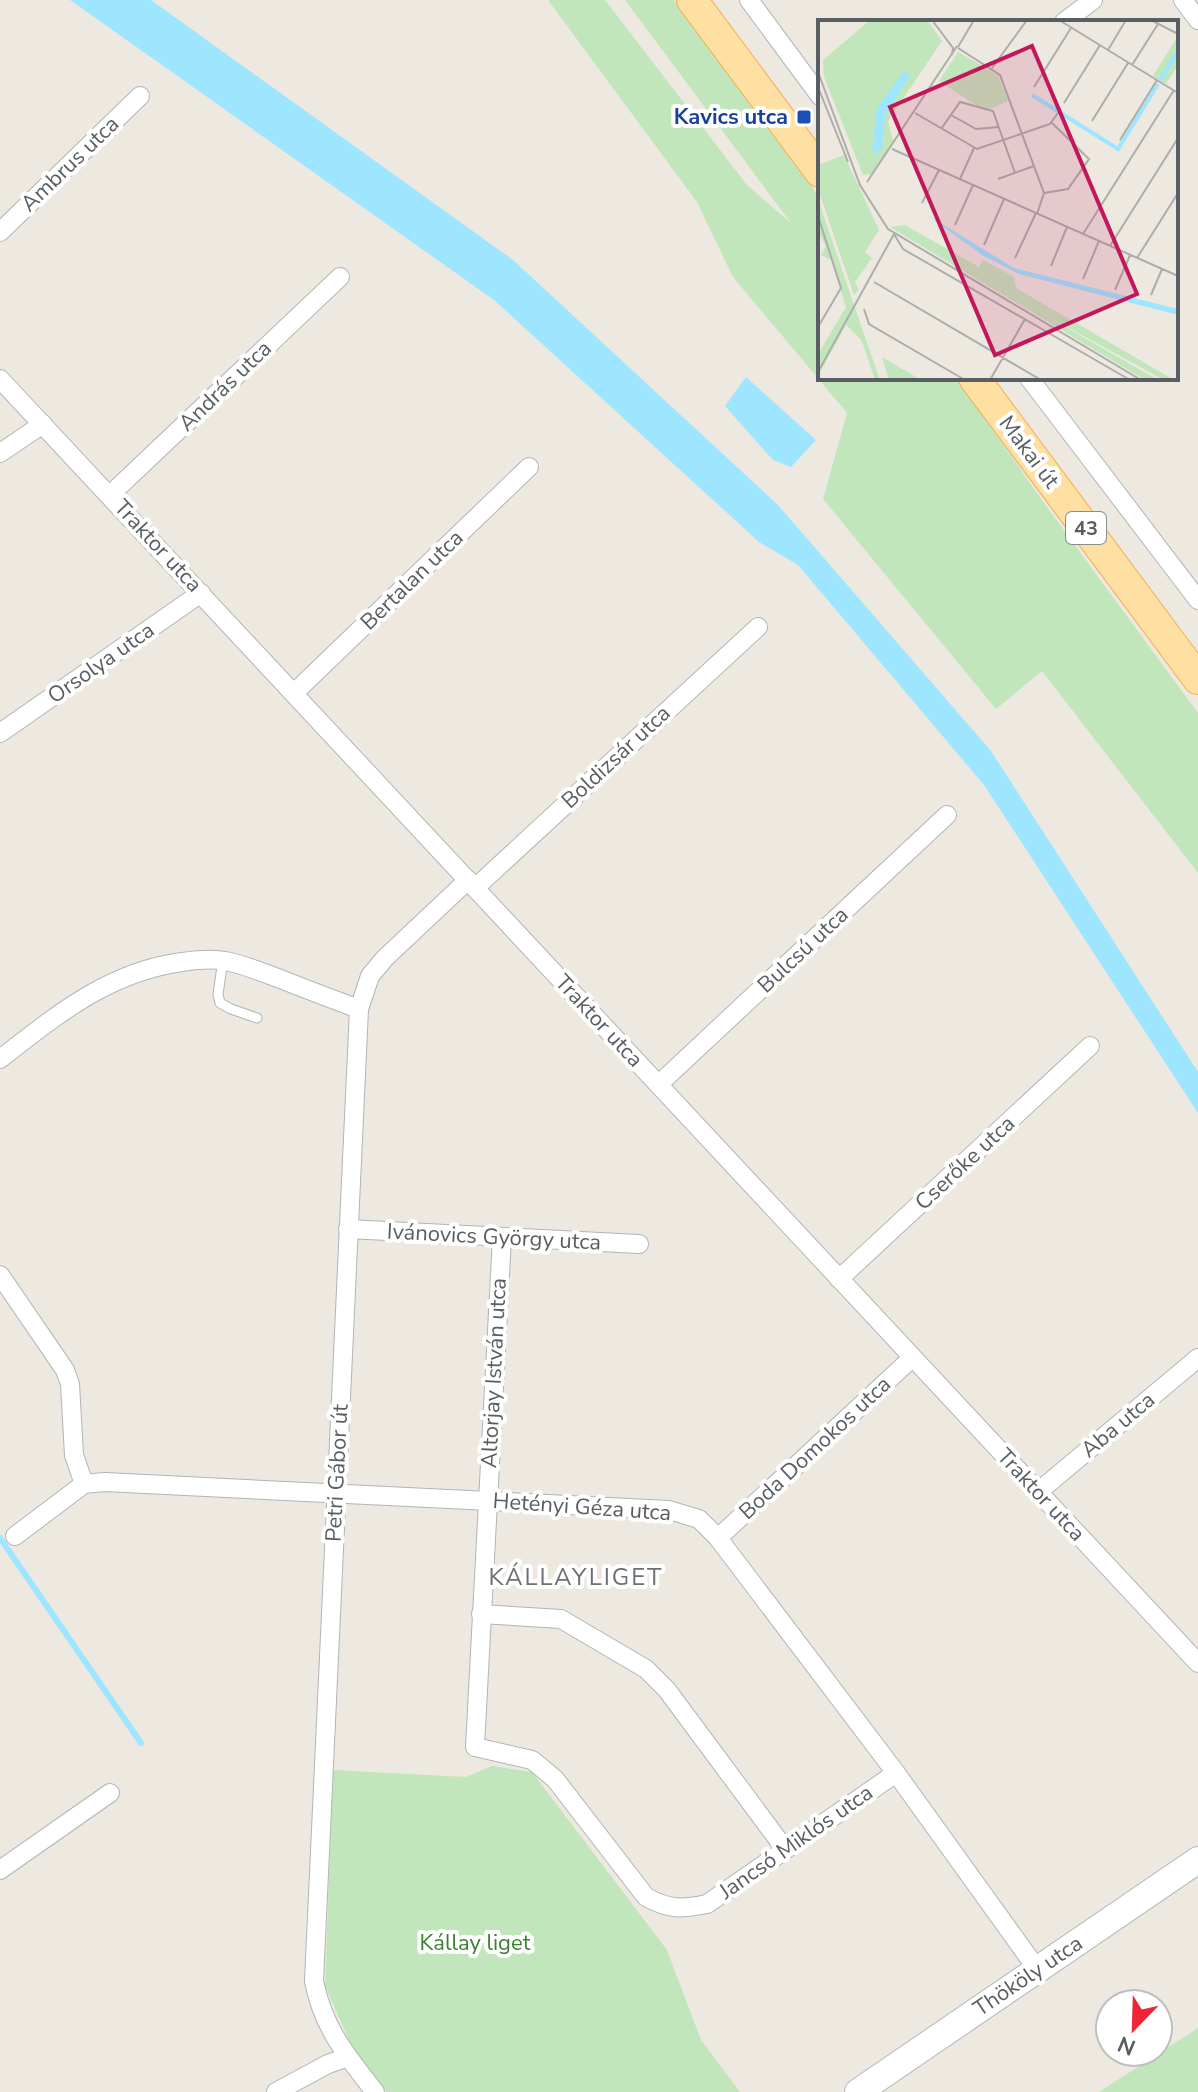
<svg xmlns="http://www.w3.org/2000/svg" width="1198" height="2092" font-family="'Nunito Sans',sans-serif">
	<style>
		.green { fill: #c2e6bb }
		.water { fill: #9ee6ff }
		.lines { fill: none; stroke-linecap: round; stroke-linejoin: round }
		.stream { stroke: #9ee6ff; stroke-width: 6 }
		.lane-casing { stroke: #b1b5b9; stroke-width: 11 }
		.street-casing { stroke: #b1b5b9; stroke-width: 20 }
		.secondary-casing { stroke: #b2b7bc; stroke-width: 28 }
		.primary-casing { stroke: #f7aa4f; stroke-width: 32 }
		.lane { stroke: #fff; stroke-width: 9 }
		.street { stroke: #fff; stroke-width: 18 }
		.secondary { stroke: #fff; stroke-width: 26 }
		.primary { stroke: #ffe0a3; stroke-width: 30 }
		.transit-dot { fill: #1a4fb4; stroke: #fff; stroke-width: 3 }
		.labels { text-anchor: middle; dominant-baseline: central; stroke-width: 8; stroke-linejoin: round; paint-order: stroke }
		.shield { fill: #fff; stroke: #8b8e91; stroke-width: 2 }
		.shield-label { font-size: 20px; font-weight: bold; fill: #595e62 }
		.transit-label { font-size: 22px; font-weight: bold; fill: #164399; stroke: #fff; text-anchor: end }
		.street-label { font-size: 22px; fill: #595e62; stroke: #fff }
		.park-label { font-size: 22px; fill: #3b8230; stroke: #fff }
		.neighbourhood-label { font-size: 24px; letter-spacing: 2px; fill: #6a7174; stroke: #fff }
		.inset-river { fill: none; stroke: #9ee6ff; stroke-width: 4 }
		.inset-road { fill: none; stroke: #aeadaa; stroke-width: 2 }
		.view { fill: #c2185b; fill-opacity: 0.15; stroke: #c2185b; stroke-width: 4 }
		.inset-edge { fill: none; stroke: #595e62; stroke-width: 4 }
	</style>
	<rect width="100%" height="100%" fill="#ede8e0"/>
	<!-- green -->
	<g class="green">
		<polygon points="548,0 605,0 747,185 791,223 625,0 674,0 812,186 820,201 820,378 956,378 1049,510 1198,713 1198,873 1042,671 996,709 823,499 847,413 733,277 697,202"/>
		<polygon points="492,1766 532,1772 667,1950 701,2040 740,2092 387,2092 352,2047 325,1986 333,1770 466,1777"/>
		<polygon points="1198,2028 1198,2092 1099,2092"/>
	</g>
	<!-- water -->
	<g class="water">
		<polygon points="70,0 151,0 513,260 778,505 991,751 1198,1072 1198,1113 984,785 798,565 759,542 494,300"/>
		<polygon points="746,377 816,440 791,467 773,460 725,406"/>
	</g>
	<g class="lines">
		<!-- stream -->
		<polyline class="stream" points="0,1538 141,1743"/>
		<!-- lane casing -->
		<g class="lane-casing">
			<polyline id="lane" points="223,960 218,994 220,1003 231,1009 257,1018"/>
		</g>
		<!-- street casing -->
		<g class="street-casing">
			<g id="street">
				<polyline points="749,0 820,96"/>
				<polyline points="1183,0 1198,20"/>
				<polyline points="1064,22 1093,0"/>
				<polyline points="0,232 140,96"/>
				<polyline points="1029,378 1198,600"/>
				<polyline points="0,379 1198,1663"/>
				<polyline points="0,453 43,424"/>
				<polyline points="110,495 340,277"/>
				<polyline points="294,693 529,467"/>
				<polyline points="0,733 201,593"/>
				<polyline points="475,888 758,627"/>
				<path d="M0,1059C57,1015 108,972 182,962C196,960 212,958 225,961C243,964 261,972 278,978C305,989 332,999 359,1009"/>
				<polyline points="659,1084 947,815"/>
				<polyline points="348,1229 639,1244"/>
				<path d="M502,1237L475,1747L532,1760L555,1779L646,1897C670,1910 682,1909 707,1904L896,1773"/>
				<polyline points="0,1275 65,1370 70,1384 74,1455 84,1484"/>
				<polyline points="839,1279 1090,1046"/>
				<polyline points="1038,1492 1198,1358"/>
				<polyline points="15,1536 84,1484 105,1482 669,1510 699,1519 718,1538 896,1773 1037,1969"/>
				<polyline points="718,1538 912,1358"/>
				<polyline points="481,1614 561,1619 646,1669 667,1690 785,1849"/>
				<polyline points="0,1870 110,1793"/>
				<polyline points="276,2092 328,2064 348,2057"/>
				<path d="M375,2092C347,2056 323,2028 314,1981L359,1009L370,976L385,958L468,880"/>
			</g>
		</g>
		<!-- secondary casing -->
		<g class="secondary-casing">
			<polyline id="secondary" points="858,2092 1198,1860"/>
		</g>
		<!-- primary casing -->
		<g class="primary-casing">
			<g id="primary">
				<polyline points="692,0 820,172"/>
				<polyline points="974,378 1198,679"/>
			</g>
		</g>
		<!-- lane -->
		<use href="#lane" class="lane"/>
		<!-- street -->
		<use href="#street" class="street"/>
		<!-- secondary -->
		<use href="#secondary" class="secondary"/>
		<!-- primary -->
		<use href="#primary" class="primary"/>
	</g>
	<!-- markers -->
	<rect class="transit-dot" x="796" y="109" width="16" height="16" rx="4"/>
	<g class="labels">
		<!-- shield labels -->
		<rect class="shield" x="1066" y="512" width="40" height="32" rx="6"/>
		<g class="shield-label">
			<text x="1086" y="528">43</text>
		</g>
		<!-- transit labels -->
		<g class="transit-label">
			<text x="788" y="117">Kavics utca</text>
		</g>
		<!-- street labels -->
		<g class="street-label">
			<text transform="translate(70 164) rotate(-44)">Ambrus utca</text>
			<text transform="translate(225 386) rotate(-44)">András utca</text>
			<text transform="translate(1029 452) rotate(53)">Makai út</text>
			<text transform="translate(158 546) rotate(47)">Traktor utca</text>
			<text transform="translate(412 580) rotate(-44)">Bertalan utca</text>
			<text transform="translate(101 663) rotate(-35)">Orsolya utca</text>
			<text transform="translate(616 757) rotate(-43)">Boldizsár utca</text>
			<text transform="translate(803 950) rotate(-43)">Bulcsú utca</text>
			<text transform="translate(599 1021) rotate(47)">Traktor utca</text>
			<text transform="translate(965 1163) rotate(-43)">Cserőke utca</text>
			<text transform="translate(494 1237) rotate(3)">Ivánovics György utca</text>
			<text transform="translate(494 1373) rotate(-87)">Altorjay István utca</text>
			<text transform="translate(1118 1425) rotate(-40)">Aba utca</text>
			<text transform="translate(815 1448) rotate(-43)">Boda Domokos utca</text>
			<text transform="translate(337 1473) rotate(-87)">Petri Gábor út</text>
			<text transform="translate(1041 1495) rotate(47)">Traktor utca</text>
			<text transform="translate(582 1507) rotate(4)">Hetényi Géza utca</text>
			<text transform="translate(796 1842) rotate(-35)">Jancsó Miklós utca</text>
			<text transform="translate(1028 1976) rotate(-34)">Thököly utca</text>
		</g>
		<!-- park labels -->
		<g class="park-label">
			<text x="475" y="1943">Kállay liget</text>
		</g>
		<!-- neighbourhood labels -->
		<g class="neighbourhood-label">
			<text x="576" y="1577">KÁLLAYLIGET</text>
		</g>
	</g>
	<!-- overview -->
	<g transform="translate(818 20)">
		<rect width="360" height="360" fill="#ede8e0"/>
		<path d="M52,0H109L124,21L70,101L75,121L55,154L45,155L6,57L5,40ZM360,16V45L348,64L335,56ZM140,32L180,55L190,81L167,91L121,61ZM26,135L61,210L47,232L54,238L37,262L41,270L36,275L0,169V145ZM0,179L37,288L62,360H57L44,321L28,305L0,356V334L28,287L13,240L3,235L8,226L0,212ZM87,205L161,247L165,240L196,257L198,268L356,360H346L218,290L340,360H327L72,207ZM64,337L103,360H71Z" fill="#c2e6bb"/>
		<path d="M86,51L92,55L67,95L64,128L58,134L54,129L59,88ZM108,194L196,248L360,289V295L201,254L164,235Z" fill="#9ee6ff"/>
		<path class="inset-river" d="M342,60L360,31M214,75L300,129L340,64"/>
		<path class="inset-road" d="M114,0L135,28L134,35M241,0L360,73M333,0L360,14M140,27L156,0M140,28L182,55L226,173L219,194M290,30L308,0M314,45L340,4M174,48L209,0M0,52L42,165L70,209L323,360M0,67L30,142M216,67L253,8M246,83L282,25M97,93L159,129L232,104L240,93M133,95L158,109L181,107M274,101L310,43M123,109L142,82L175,91L197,153M302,120L339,60M74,129L360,256M142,159L156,128M180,159L216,146M49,162L139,26M226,173L250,169L271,139L234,103M104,183L121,150M0,196L23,268L0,307M137,205L155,165M76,214L85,229L312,360M265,214L356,70M166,225L186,179M292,226L360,118M197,238L218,193M319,238L360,173M233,246L249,207M265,259L281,221M56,262L223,360M297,270L312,235M333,275L344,249M46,289L51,304L147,360M0,352L76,214M172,360L207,299"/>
		<path class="view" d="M214,26L319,274L177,335L72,87Z"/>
		<rect width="360" height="360" class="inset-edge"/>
	</g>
	<!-- north arrow -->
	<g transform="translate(1134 2028) rotate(203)"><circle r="38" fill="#ffffff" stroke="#bdbfc0" stroke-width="2"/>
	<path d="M0-6L14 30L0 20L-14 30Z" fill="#f02337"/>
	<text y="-12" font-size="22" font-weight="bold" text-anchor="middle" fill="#595e62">N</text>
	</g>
</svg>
